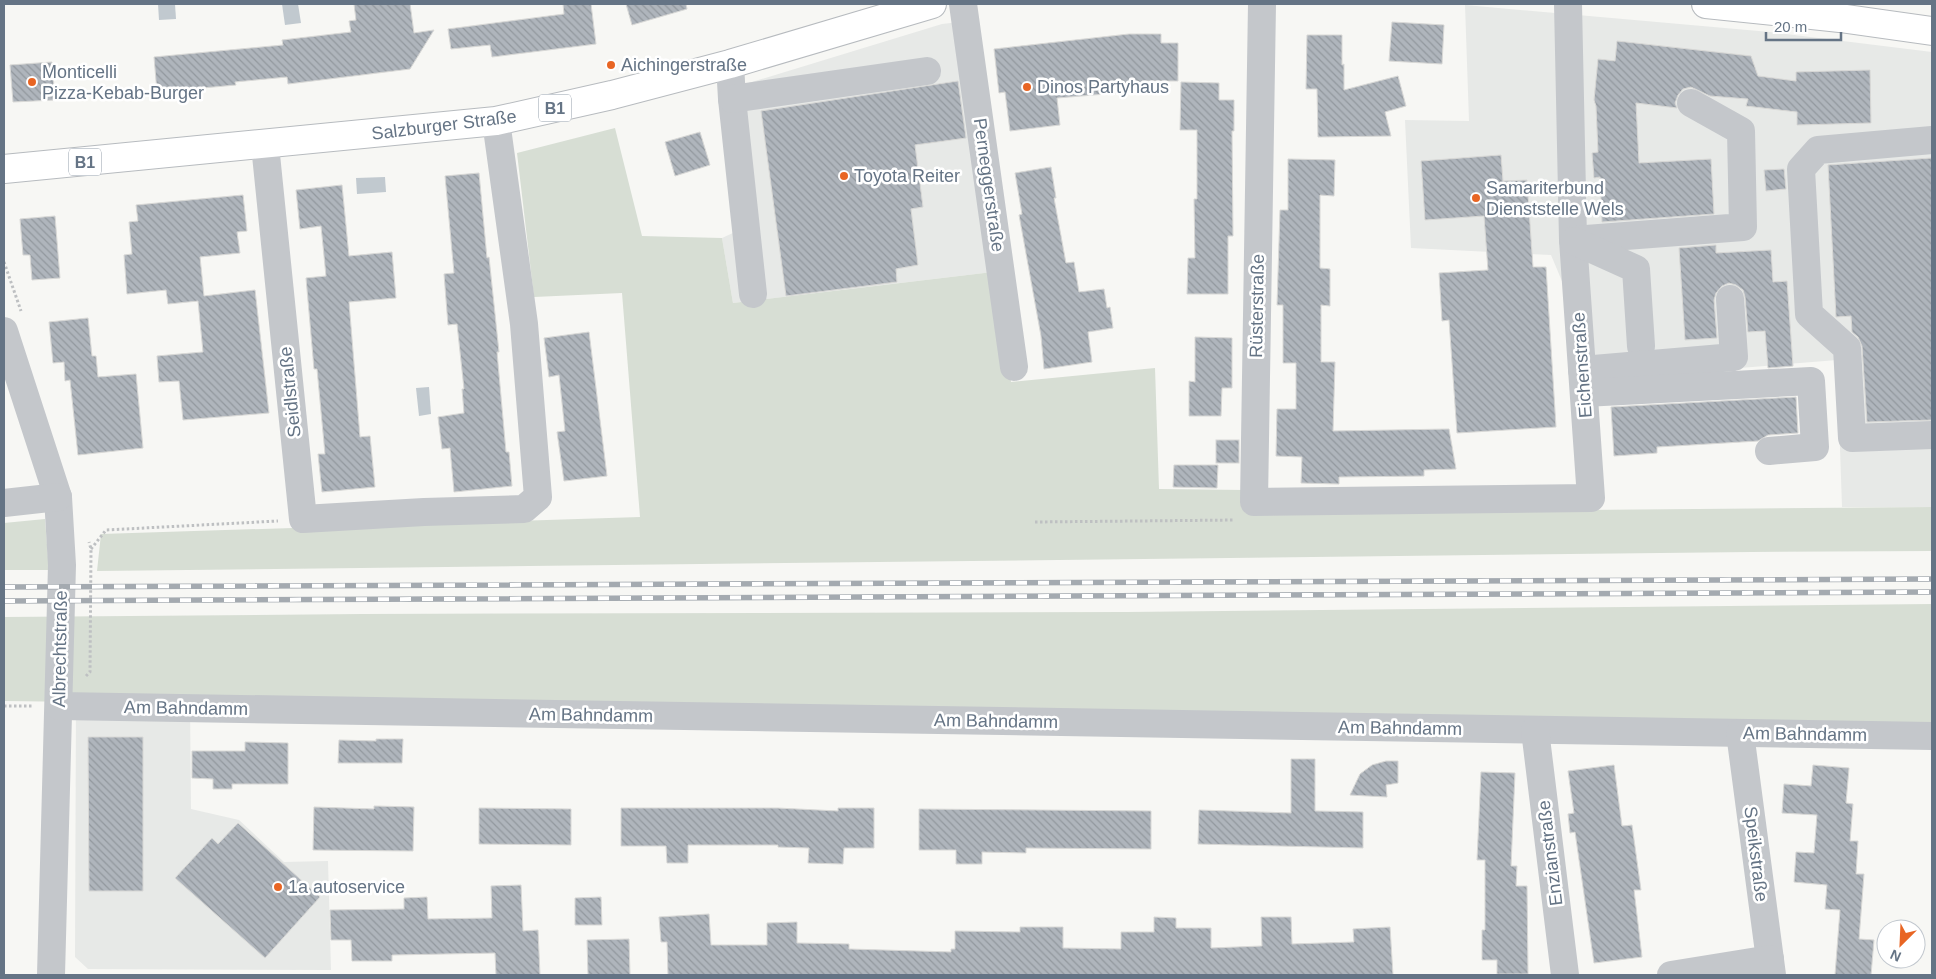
<svg xmlns="http://www.w3.org/2000/svg" width="1936" height="979" font-family="Arial,sans-serif">
	<style>
		.built { fill: #e7e9e7 }
		.grass { fill: #d7ded4 }
		.water { fill: #c1c9cf }
		.building { fill: url(#building-back-hatch); stroke: #d8d8d6 }
		.lines { fill: none; stroke-linecap: round; stroke-linejoin: round }
		.major-casing { stroke: #b7bbbf; stroke-width: 30 }
		.path { stroke: #bec0c2; stroke-width: 3; stroke-dasharray: 2.5 2.5; stroke-linecap: butt }
		.minor { stroke: #c4c7cb; stroke-width: 28 }
		.major { stroke: #fff; stroke-width: 28 }
		.rail-casing { stroke: #a4aab0; stroke-width: 5.5 }
		.rail { stroke: #fff; stroke-width: 4; stroke-dasharray: 11; stroke-linecap: butt }
		.poi-dot { fill: #e86523; stroke: #fff; stroke-width: 2 }
		.labels { text-anchor: middle; dominant-baseline: central; stroke-width: 5; stroke-linejoin: round; paint-order: stroke }
		.shield { fill: #fff; stroke: #939eaa; stroke-width: 1 }
		.shield-label { font-size: 16px; font-weight: bold; fill: #657485 }
		.poi-label { font-size: 18px; fill: #657485; stroke: #fff; text-anchor: start }
		.street-label { font-size: 18px; fill: #657485; stroke: #fff }
	</style>
	<defs>
		<pattern id="building-back-hatch" width="6" height="6" patternUnits="userSpaceOnUse" patternTransform="scale(1.25)"><rect width="6" height="6" fill="#afb5bc"/><path d="M-1 5l2 2M0 0l6 6M5-1l2 2" fill="none" stroke="#92989e"/></pattern>
	</defs>
	<rect width="100%" height="100%" fill="#f7f7f4"/>
	<!-- built -->
	<g class="built">
		<polygon points="1465,5 1770,32 1932,52 1932,507 1842,507 1837,360 1603,379 1551,255 1411,248 1405,120 1469,121"/>
		<polygon points="977,20 1001,271 733,303 722,238 735,232 719,92 942,24"/>
		<polygon points="76,702 190,704 191,809 239,820 284,862 328,861 331,970 88,969 75,957"/>
	</g>
	<!-- grass -->
	<g class="grass">
		<polygon points="615,128 642,236 722,238 733,303 1001,271 1011,382 1155,368 1159,489 1245,490 1245,513 1932,507 1932,551 1751,552 97,571 101,534 640,517 622,293 534,297 517,153"/>
		<polygon points="45,519 49,570 4,570 4,523"/>
		<polygon points="1932,604 1932,731 1456,720 4,701 4,617 362,614 1127,612"/>
	</g>
	<!-- water -->
	<g class="water">
		<polygon points="158,4 175,4 176,19 159,20"/>
		<polygon points="282,4 298,4 301,23 285,25"/>
		<polygon points="385,177 386,192 357,194 356,178"/>
		<polygon points="429,387 431,414 419,416 416,388"/>
	</g>
	<!-- building -->
	<g class="building">
		<polygon points="354,4 410,4 414,33 434,30 410,69 288,84 287,77 235,82 236,85 157,92 154,57 283,45 282,40 351,32 349,21 356,20"/>
		<polygon points="563,4 591,4 596,44 492,57 490,45 451,49 448,29 564,14"/>
		<polygon points="626,4 686,4 687,9 632,25"/>
		<polygon points="1392,22 1444,25 1442,64 1389,61"/>
		<polygon points="1129,34 1161,34 1161,43 1178,43 1178,81 1142,81 1142,91 1057,98 1060,125 1010,131 1005,92 999,93 994,49"/>
		<polygon points="1307,35 1342,35 1342,65 1344,64 1344,90 1398,76 1406,106 1385,112 1391,136 1318,137 1317,89 1306,89"/>
		<polygon points="1617,41 1751,56 1758,76 1796,81 1796,72 1870,70 1871,123 1797,125 1797,112 1746,106 1748,99 1710,96 1691,87 1683,89 1678,95 1675,103 1677,108 1636,103 1639,163 1711,159 1714,214 1602,222 1600,177 1594,178 1592,153 1598,152 1596,106 1594,100 1598,59 1615,61"/>
		<polygon points="52,62 55,100 13,102 10,65"/>
		<polygon points="958,81 966,138 915,145 923,207 911,209 918,265 896,269 897,282 786,296 761,111"/>
		<polygon points="1181,82 1219,83 1219,100 1234,100 1234,131 1232,131 1233,236 1228,236 1228,294 1187,294 1188,258 1195,258 1194,199 1197,199 1197,130 1180,130"/>
		<polygon points="700,132 710,165 675,176 665,142"/>
		<polygon points="1501,155 1503,181 1527,180 1533,267 1546,267 1556,427 1457,433 1449,320 1442,321 1439,273 1488,270 1484,216 1425,220 1421,161"/>
		<polygon points="1932,158 1932,420 1867,422 1862,346 1858,337 1852,332 1851,316 1836,317 1828,165"/>
		<polygon points="1288,159 1335,160 1334,196 1320,195 1320,268 1330,269 1330,306 1321,305 1321,362 1335,362 1333,431 1449,429 1456,469 1424,470 1424,476 1339,477 1339,484 1301,483 1302,457 1276,456 1277,409 1296,409 1296,363 1283,363 1283,305 1277,305 1280,210 1288,210"/>
		<polygon points="1051,167 1056,198 1054,198 1066,263 1074,262 1079,292 1104,289 1107,308 1110,307 1113,328 1088,332 1092,362 1044,369 1041,336 1019,215 1022,214 1015,173"/>
		<polygon points="1784,169 1786,189 1766,191 1764,170"/>
		<polygon points="479,173 487,258 489,257 499,352 497,352 506,452 509,452 512,486 454,492 450,448 442,449 438,417 464,413 462,389 464,389 457,324 448,325 444,274 454,273 445,176"/>
		<polygon points="342,185 349,256 392,252 396,298 349,302 360,437 370,436 375,487 322,492 318,454 325,454 317,369 314,369 306,278 326,276 321,226 300,229 296,190"/>
		<polygon points="243,195 247,231 237,232 240,253 200,257 204,296 255,290 269,413 183,420 179,381 159,382 157,356 203,352 198,301 168,304 166,290 127,294 124,255 132,254 129,222 138,221 136,205"/>
		<polygon points="55,216 60,278 32,280 30,255 23,255 20,219"/>
		<polygon points="1716,245 1716,253 1771,250 1773,282 1787,281 1793,366 1768,368 1765,331 1748,332 1745,297 1743,290 1736,285 1729,283 1722,286 1716,293 1714,300 1717,338 1685,340 1679,248"/>
		<polygon points="88,318 92,356 96,356 98,377 136,374 143,448 78,455 70,380 65,381 64,362 53,363 49,322"/>
		<polygon points="589,332 607,476 564,481 557,432 565,431 559,375 549,377 544,338"/>
		<polygon points="1195,337 1232,338 1232,388 1222,388 1221,416 1189,416 1189,381 1195,382"/>
		<polygon points="1796,397 1798,433 1768,435 1758,441 1657,447 1657,453 1614,456 1611,407"/>
		<rect x="1216" y="440" width="23" height="23"/>
		<polygon points="1174,465 1218,465 1217,488 1173,487"/>
		<polygon points="88,737 143,737 143,891 89,891"/>
		<polygon points="376,739 403,739 402,763 338,763 339,740 376,741"/>
		<polygon points="245,742 288,743 288,784 232,784 232,789 213,789 213,779 192,778 192,751 245,751"/>
		<polygon points="1291,759 1315,759 1315,811 1363,812 1363,848 1198,844 1199,810 1291,813"/>
		<polygon points="1386,761 1398,761 1398,783 1386,785 1387,797 1350,795 1360,774 1372,765"/>
		<polygon points="1614,765 1622,826 1632,825 1641,890 1634,890 1642,957 1594,963 1575,832 1570,833 1568,814 1574,813 1568,771"/>
		<polygon points="1813,765 1849,768 1846,803 1853,804 1850,841 1858,841 1856,874 1864,874 1859,939 1874,940 1871,975 1835,975 1840,910 1825,909 1827,885 1794,882 1796,852 1814,853 1817,815 1782,813 1784,784 1811,786"/>
		<polygon points="1481,772 1515,773 1511,866 1517,866 1516,886 1527,886 1528,974 1497,974 1497,960 1482,960 1482,930 1485,930 1485,860 1477,860"/>
		<polygon points="374,806 414,807 413,851 313,850 314,807 374,809"/>
		<polygon points="479,808 571,809 571,845 479,844"/>
		<polygon points="621,808 777,808 838,811 838,808 874,808 874,848 844,848 843,864 808,863 809,848 778,847 778,845 688,845 688,863 667,863 666,846 621,846"/>
		<polygon points="919,809 1151,811 1151,849 1026,848 1026,853 982,852 982,864 956,864 956,850 919,850"/>
		<polygon points="238,823 320,897 265,958 175,878 212,838 218,844"/>
		<polygon points="521,885 523,931 538,930 540,975 496,975 495,953 392,955 392,961 352,961 351,940 331,940 330,910 404,909 404,898 427,897 428,919 492,918 491,886"/>
		<polygon points="601,897 602,925 575,925 575,898"/>
		<polygon points="709,914 711,945 767,945 767,923 797,922 797,943 849,944 849,949 951,952 951,949 955,949 955,931 1020,932 1020,927 1063,927 1063,948 1121,949 1121,932 1154,932 1154,917 1176,918 1176,928 1211,928 1211,948 1262,946 1261,917 1291,917 1292,944 1354,942 1353,929 1390,927 1393,975 668,975 667,942 661,942 659,917"/>
		<polygon points="629,939 630,975 588,975 587,940"/>
	</g>
	<g class="lines">
		<!-- major casing -->
		<g class="major-casing">
			<g id="major">
				<polyline points="1706,4 1840,18 1932,31"/>
				<polyline points="4,169 496,121 612,95 730,64 932,4"/>
			</g>
		</g>
		<!-- path -->
		<g class="path">
			<polyline points="4,262 21,311"/>
			<polyline points="1035,522 1235,520"/>
			<polyline points="91,549 106,530 278,521"/>
			<polyline points="86,676 90,672 91,549 89,542"/>
			<polyline points="4,706 33,706"/>
		</g>
		<!-- minor -->
		<g class="minor">
			<polyline points="963,4 1014,367"/>
			<polyline points="1262,4 1254,502 1591,498 1573,240 1568,4"/>
			<polyline points="730,64 732,99 753,294"/>
			<polyline points="732,99 927,71"/>
			<polyline points="1932,140 1818,150 1801,169 1809,314 1847,348 1852,438 1932,435"/>
			<polyline points="265,145 303,519 424,512 524,509 538,497 524,324 496,121"/>
			<polyline points="1573,240 1743,227 1741,131 1691,103"/>
			<polyline points="1574,241 1636,269 1641,346"/>
			<polyline points="4,331 58,497 62,565 51,975"/>
			<polyline points="1582,370 1734,357 1730,299"/>
			<polyline points="1584,393 1811,381 1815,447 1769,451"/>
			<polyline points="4,503 58,497"/>
			<polyline points="59,706 1932,736"/>
			<polyline points="1535,730 1565,975"/>
			<polyline points="1740,733 1772,975"/>
			<polyline points="1671,975 1770,959"/>
		</g>
		<!-- major -->
		<use href="#major" class="major"/>
		<!-- rail casing -->
		<g class="rail-casing">
			<g id="rail">
				<polyline points="4,587 1932,579"/>
				<polyline points="4,601 1932,592"/>
			</g>
		</g>
		<!-- rail -->
		<use href="#rail" class="rail"/>
	</g>
	<!-- markers -->
	<g class="poi-dot">
		<circle cx="611" cy="65" r="5"/>
		<circle cx="32" cy="82" r="5"/>
		<circle cx="1027" cy="87" r="5"/>
		<circle cx="844" cy="176" r="5"/>
		<circle cx="1476" cy="198" r="5"/>
		<circle cx="278" cy="887" r="5"/>
	</g>
	<g class="labels">
		<!-- shield labels -->
		<g class="shield">
			<rect x="539" y="94.5" width="32" height="27" rx="4"/>
			<rect x="69" y="148.5" width="32" height="27" rx="4"/>
		</g>
		<g class="shield-label">
			<text x="555" y="108">B1</text>
			<text x="85" y="162">B1</text>
		</g>
		<!-- poi labels -->
		<g class="poi-label">
			<text x="621" y="65">Aichingerstraße</text>
			<text x="42" y="72">Monticelli<tspan x="42" dy="21">Pizza-Kebab-Burger</tspan></text>
			<text x="1037" y="87">Dinos Partyhaus</text>
			<text x="854" y="176">Toyota Reiter</text>
			<text x="1486" y="188">Samariterbund<tspan x="1486" dy="21">Dienststelle Wels</tspan></text>
			<text x="288" y="887">1a autoservice</text>
		</g>
		<!-- street labels -->
		<g class="street-label">
			<text transform="translate(444 125) rotate(-7)">Salzburger Straße</text>
			<text transform="translate(989 185) rotate(82)">Perneggerstraße</text>
			<text transform="translate(1257 306) rotate(-89)">Rüsterstraße</text>
			<text transform="translate(1582 365) rotate(-94)">Eichenstraße</text>
			<text transform="translate(290 392) rotate(-96)">Seidlstraße</text>
			<text transform="translate(60 649) rotate(-89)">Albrechtstraße</text>
			<text transform="translate(186 708) rotate(1)">Am Bahndamm</text>
			<text transform="translate(591 715) rotate(1)">Am Bahndamm</text>
			<text transform="translate(996 721) rotate(1)">Am Bahndamm</text>
			<text transform="translate(1400 728) rotate(1)">Am Bahndamm</text>
			<text transform="translate(1805 734) rotate(1)">Am Bahndamm</text>
			<text transform="translate(1550 853) rotate(-97)">Enzianstraße</text>
			<text transform="translate(1756 854) rotate(83)">Speikstraße</text>
		</g>
	</g>
	<!-- border -->
	<rect width="1936" height="979" fill="none" stroke="#657485" stroke-width="10"/>
	<!-- north arrow -->
	<g transform="translate(1901 944) rotate(204)"><circle r="24" fill="#ffffff" stroke="#c1c7ce"/>
	<path d="M0-4L9 19L0 12L-9 19Z" fill="#e86523"/>
	<text y="-8" font-size="14" font-weight="bold" text-anchor="middle" fill="#657485">N</text>
	</g>
	<!-- scale -->
	<path d="M1766 32v8h75v-8" fill="none" stroke="#657485" stroke-width="2.5"/>
	<text x="1774" y="32" font-size="15" fill="#657485" stroke="#ffffff" stroke-width="4" paint-order="stroke">20 m</text>
</svg>
